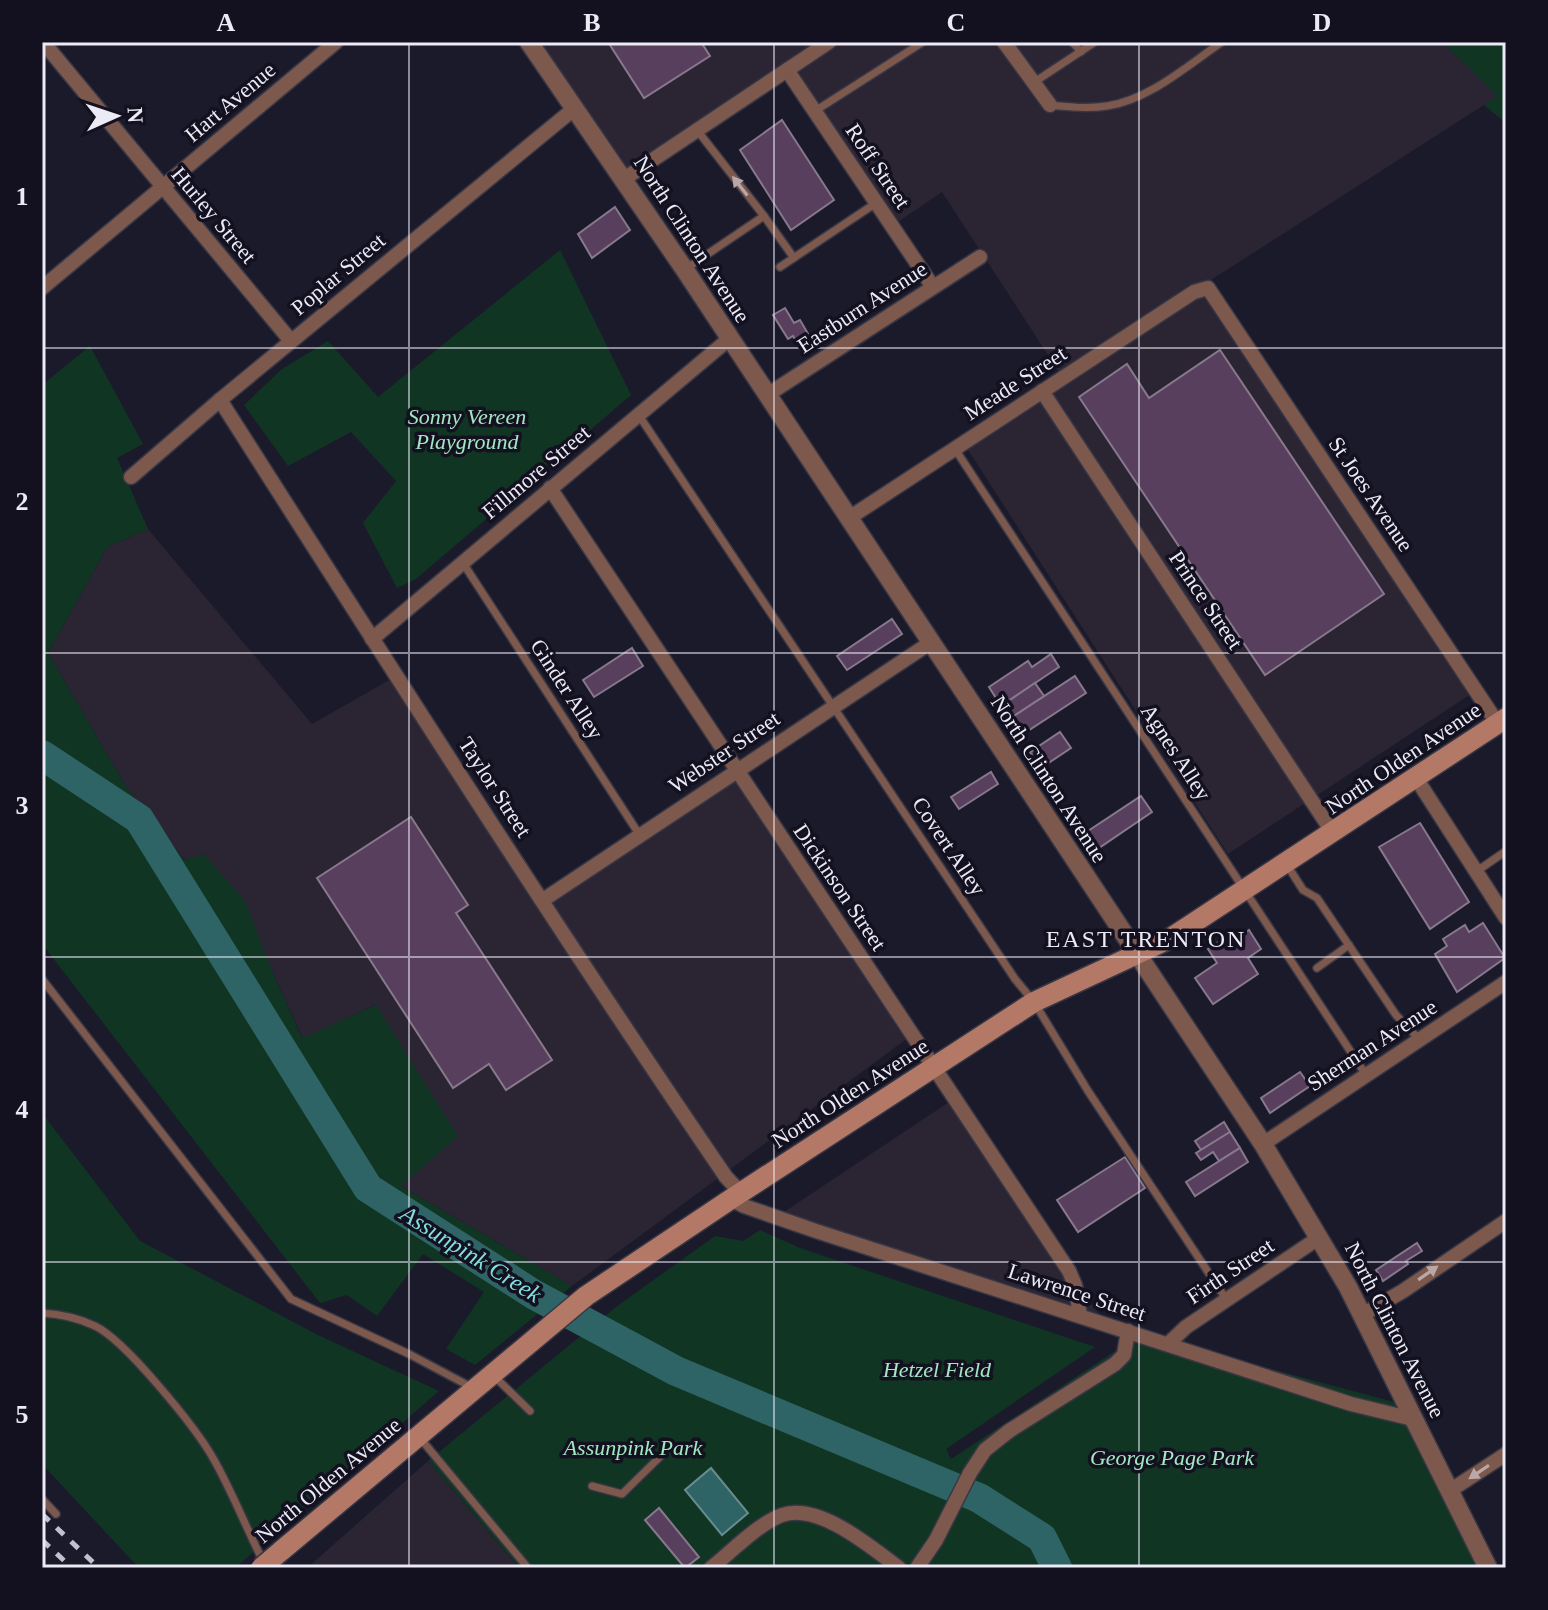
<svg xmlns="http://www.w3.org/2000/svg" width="1548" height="1610" font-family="'Times New Roman',serif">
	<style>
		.industrial { fill: #2a2433 }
		.green { fill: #113523 }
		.water { fill: #2e6465; stroke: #678c90; stroke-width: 2 }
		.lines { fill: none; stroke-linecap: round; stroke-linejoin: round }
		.river { stroke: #2e6465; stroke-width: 30 }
		.building { fill: #573f5d; stroke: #87798b; stroke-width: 2 }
		.service-casing { stroke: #383746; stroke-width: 10 }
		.minor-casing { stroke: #383746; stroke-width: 17 }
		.tertiary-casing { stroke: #383746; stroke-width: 21 }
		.secondary-casing { stroke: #383746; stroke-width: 23 }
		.service { stroke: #7d584c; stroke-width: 7 }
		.minor { stroke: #7d584c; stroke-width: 14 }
		.tertiary { stroke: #7d584c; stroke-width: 18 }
		.secondary { stroke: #b47966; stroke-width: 20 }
		.rail { stroke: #c1c0cc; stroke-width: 5; stroke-dasharray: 10 10; stroke-linecap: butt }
		.secondary-bridge-casing { stroke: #383746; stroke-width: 23; stroke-linecap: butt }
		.secondary-bridge { stroke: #b47966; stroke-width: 20 }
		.oneway { fill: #baa8a9 }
		.grid { fill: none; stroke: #ebeaf5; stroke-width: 2; stroke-opacity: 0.55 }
		.labels { text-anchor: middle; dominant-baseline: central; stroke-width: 7; stroke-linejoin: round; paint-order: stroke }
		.street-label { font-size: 22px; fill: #ebeaf5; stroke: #131120 }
		.park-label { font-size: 22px; font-style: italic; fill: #a3e8c1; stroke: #131120 }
		.neighbourhood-label { font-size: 24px; letter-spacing: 2px; fill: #ebeaf5; stroke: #131120 }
		.water-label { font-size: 24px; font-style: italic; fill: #82ddde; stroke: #131120 }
		.neatline { fill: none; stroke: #ebeaf5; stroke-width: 3 }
		.grid-label { font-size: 26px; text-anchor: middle; font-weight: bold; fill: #ebeaf5 }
	</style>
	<rect width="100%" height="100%" fill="#1b1a2a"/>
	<!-- industrial -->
	<g class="industrial">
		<polygon points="533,42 1442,42 1498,96 1211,280 1480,688 1228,854 963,442 1061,375 942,192 895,224 784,68 626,177"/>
		<polygon points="148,529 312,724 398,675 544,891 742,763 916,1032 572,1286 401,1186 375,1005 303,1039 273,973 204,854 185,861 125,785 48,653 107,547"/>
		<polygon points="958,1096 1104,1322 775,1218"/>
		<polygon points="428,1461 519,1568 307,1568"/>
	</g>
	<!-- green -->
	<g class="green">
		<polygon points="1442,42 1506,42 1506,123 1484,105 1497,96"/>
		<polygon points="560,250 631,395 416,579 397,588 363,523 396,481 351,432 288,466 244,405 282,369 328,341 378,397"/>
		<polygon points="90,346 143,444 117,458 148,529 107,547 48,653 125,785 184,860 204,854 245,901 273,973 302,1038 376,1005 458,1136 401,1186 572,1286 475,1365 446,1349 484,1292 423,1254 377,1316 347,1295 320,1303 42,944 42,385"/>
		<polygon points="42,1113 140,1241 318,1335 439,1391 235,1568 139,1568 42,1464"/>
		<polygon points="760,1230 800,1248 1095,1347 946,1449 951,1459 1141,1334 1409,1406 1489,1568 519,1568 428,1461 616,1307 715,1236 743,1241"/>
	</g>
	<!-- water -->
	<polygon class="water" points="711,1468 748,1513 722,1535 685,1490"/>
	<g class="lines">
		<!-- river -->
		<polyline class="river" points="42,755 139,819 368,1188 533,1294 676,1371 979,1498 1042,1538 1057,1568"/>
	</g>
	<!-- building -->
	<g class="building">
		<polygon points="608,42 701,42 710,56 644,98"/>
		<polygon points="782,120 834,200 791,230 740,150"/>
		<polygon points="615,207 630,230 592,258 578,234"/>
		<polygon points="785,308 794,323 800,320 814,344 803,353 793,336 788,339 773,315"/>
		<polygon points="1220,350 1384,594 1265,675 1079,397 1127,364 1149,398"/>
		<polygon points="892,619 902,634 847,670 837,656"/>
		<polygon points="632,648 643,666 594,697 583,680"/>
		<polygon points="1051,654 1059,667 1001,706 989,687 1028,661 1032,667"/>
		<polygon points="1075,676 1086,693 1020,736 1009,719"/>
		<polygon points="1035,683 1044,696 1009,719 1001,706"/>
		<polygon points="1060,732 1071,748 1041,768 1030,752"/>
		<polygon points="991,772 998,784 959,809 951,797"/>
		<polygon points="1141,796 1152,812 1096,850 1085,833"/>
		<polygon points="411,817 468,905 456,913 552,1060 506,1090 489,1064 453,1088 317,878"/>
		<polygon points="1420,823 1469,902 1430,929 1379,847"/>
		<polygon points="1483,923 1505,958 1457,992 1435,954 1447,946 1443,939 1465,925 1469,932"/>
		<polygon points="1249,930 1261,949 1248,958 1258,974 1213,1004 1195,978 1217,963 1208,949 1232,933 1236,940"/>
		<polygon points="1300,1072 1310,1086 1270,1113 1261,1098"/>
		<polygon points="1224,1122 1230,1132 1201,1150 1195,1141"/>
		<polygon points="1230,1132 1240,1148 1219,1161 1213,1152 1201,1160 1196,1153"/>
		<polygon points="1240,1148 1248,1162 1195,1196 1186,1182"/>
		<polygon points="1125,1157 1145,1188 1078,1232 1057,1200"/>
		<polygon points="1417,1243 1422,1251 1406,1261 1408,1264 1383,1281 1376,1270"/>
		<polygon points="659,1508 699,1557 685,1568 645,1520"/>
	</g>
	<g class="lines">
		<!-- service casing -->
		<g class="service-casing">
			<g id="service">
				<polyline points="1072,42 1081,52"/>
				<polyline points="1033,83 1095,42"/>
				<path d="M1050,105C1069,107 1088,109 1107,106C1149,100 1188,65 1222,42"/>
				<polyline points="815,111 923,42"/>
				<polyline points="764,216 794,258"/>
				<polyline points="780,267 876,203"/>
				<polyline points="687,268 764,216 697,130"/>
				<polyline points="638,414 1015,979 1034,1002 1088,1091 1226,1299"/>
				<polyline points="955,449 1366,1075"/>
				<polyline points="463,563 639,834"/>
				<polyline points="1287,865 1303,890 1317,898 1396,1015 1419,1039"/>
				<polyline points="1477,871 1506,851"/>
				<polyline points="1317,968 1349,945"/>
				<polyline points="42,979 291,1299 409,1354 473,1388"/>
				<path d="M42,1313C60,1314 78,1318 95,1326C125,1340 196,1428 213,1458C232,1491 246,1528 264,1563"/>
				<polyline points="494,1376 530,1411"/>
				<polyline points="420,1438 528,1568"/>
				<polyline points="592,1486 622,1494 669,1448"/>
				<polyline points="42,1499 56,1514"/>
			</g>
		</g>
		<!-- minor casing -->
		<g class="minor-casing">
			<g id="minor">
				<polyline points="43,42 291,341"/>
				<polyline points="1004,42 1050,105"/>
				<polyline points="787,70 933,287"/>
				<polyline points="624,179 829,42"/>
				<polyline points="42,288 336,42"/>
				<polyline points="1042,391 1333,833"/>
				<polyline points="767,395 980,257"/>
				<path d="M220,400C386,660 552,922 726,1177L741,1193"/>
				<polyline points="131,477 220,400 575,108"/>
				<polyline points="550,488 1069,1271 1075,1285 1080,1315"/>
				<polyline points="849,518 1194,292 1208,288 1498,724"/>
				<polyline points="372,639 729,339"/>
				<polyline points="1416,778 1506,918"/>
				<polyline points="543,900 930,643"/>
				<polyline points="1263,1144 1506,982"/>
				<polyline points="731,1199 744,1206 816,1231 1351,1404 1413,1419"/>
				<polyline points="1362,1315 1403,1291 1506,1221"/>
				<polyline points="1168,1344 1186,1327 1320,1237"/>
				<polyline points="1451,1490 1506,1454"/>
				<path d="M711,1568C731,1552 758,1524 782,1515C818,1502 871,1547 899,1568"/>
				<polyline points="917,1568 936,1540 970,1473 985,1450 1009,1431 1115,1364 1124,1355 1128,1331"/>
			</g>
		</g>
		<!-- tertiary casing -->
		<g class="tertiary-casing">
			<polyline id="tertiary" points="529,42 685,270 1263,1144 1348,1287 1488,1568"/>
		</g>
		<!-- secondary casing -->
		<g class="secondary-casing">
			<polyline id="secondary" points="281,1551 586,1296 731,1199 1034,1002 1169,939 1506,718"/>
		</g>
		<!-- service -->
		<use href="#service" class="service"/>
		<!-- minor -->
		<use href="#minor" class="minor"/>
		<!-- tertiary -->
		<use href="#tertiary" class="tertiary"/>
		<!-- secondary -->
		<use href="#secondary" class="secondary"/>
		<!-- rail -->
		<g class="rail">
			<polyline points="42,1514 99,1568"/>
			<polyline points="42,1540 72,1568"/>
			<polyline points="42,1566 44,1568"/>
		</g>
		<!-- secondary-bridge casing -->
		<g class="secondary-bridge-casing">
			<polyline id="secondary-bridge" points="261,1568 281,1551"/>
		</g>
		<!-- secondary-bridge -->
		<use href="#secondary-bridge" class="secondary-bridge"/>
	</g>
	<!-- one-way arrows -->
	<defs><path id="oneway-solid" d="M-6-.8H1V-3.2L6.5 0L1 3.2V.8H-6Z" transform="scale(2)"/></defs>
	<g class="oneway">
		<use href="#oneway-solid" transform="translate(740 186) rotate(-128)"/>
		<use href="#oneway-solid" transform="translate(1428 1273) rotate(-35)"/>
		<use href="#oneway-solid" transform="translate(1479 1472) rotate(146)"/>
	</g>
	<!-- grid -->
	<path class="grid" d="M409,42V1568M774,42V1568M1139,42V1568M42,348H1506M42,653H1506M42,957H1506M42,1262H1506"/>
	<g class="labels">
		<!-- street labels -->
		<g class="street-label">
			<text transform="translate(230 102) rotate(-40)">Hart Avenue</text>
			<text transform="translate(878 166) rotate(56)">Roff Street</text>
			<text transform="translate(214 215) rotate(50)">Hurley Street</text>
			<text transform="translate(692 239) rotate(57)">North Clinton Avenue</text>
			<text transform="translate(338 274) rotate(-40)">Poplar Street</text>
			<text transform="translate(862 307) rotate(-33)">Eastburn Avenue</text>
			<text transform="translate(1015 383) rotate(-33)">Meade Street</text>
			<text transform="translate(536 472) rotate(-40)">Fillmore Street</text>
			<text transform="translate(1371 494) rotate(56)">St Joes Avenue</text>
			<text transform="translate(1206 600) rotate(56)">Prince Street</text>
			<text transform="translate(567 689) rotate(57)">Ginder Alley</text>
			<text transform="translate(724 752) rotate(-34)">Webster Street</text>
			<text transform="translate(1176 752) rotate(57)">Agnes Alley</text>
			<text transform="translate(1403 758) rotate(-34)">North Olden Avenue</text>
			<text transform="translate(1049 779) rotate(57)">North Clinton Avenue</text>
			<text transform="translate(495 787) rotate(57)">Taylor Street</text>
			<text transform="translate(949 846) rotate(56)">Covert Alley</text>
			<text transform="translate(840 887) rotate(56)">Dickinson Street</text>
			<text transform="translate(1372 1045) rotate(-33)">Sherman Avenue</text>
			<text transform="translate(850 1093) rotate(-33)">North Olden Avenue</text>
			<text transform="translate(1230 1271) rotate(-34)">Firth Street</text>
			<text transform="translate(1077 1292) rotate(18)">Lawrence Street</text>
			<text transform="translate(1395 1330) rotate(63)">North Clinton Avenue</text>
			<text transform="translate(328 1480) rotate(-40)">North Olden Avenue</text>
		</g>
		<!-- park labels -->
		<g class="park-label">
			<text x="467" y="416">Sonny Vereen<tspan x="467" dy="25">Playground</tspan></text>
			<text x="937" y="1369">Hetzel Field</text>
			<text x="633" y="1447">Assunpink Park</text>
			<text x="1172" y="1457">George Page Park</text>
		</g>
		<!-- neighbourhood labels -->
		<g class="neighbourhood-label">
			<text x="1146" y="939">EAST TRENTON</text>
		</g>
		<!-- water labels -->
		<g class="water-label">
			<text transform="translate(471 1254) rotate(32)">Assunpink Creek</text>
		</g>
	</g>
	<!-- border -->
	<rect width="1548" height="1610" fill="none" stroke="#131120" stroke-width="88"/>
	<!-- north arrow -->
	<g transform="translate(116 116) rotate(87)" stroke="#131120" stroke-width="6" paint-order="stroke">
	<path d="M0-6L14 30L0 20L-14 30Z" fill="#ebeaf5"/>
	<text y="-12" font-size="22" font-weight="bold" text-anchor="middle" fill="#ebeaf5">N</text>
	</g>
	<rect x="44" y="44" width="1460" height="1522" class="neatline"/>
	<g class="grid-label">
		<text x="226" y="31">A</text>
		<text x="592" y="31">B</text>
		<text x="956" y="31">C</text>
		<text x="1322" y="31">D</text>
		<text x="22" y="205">1</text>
		<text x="22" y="510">2</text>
		<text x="22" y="814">3</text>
		<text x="22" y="1118">4</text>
		<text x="22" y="1423">5</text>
	</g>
</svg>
